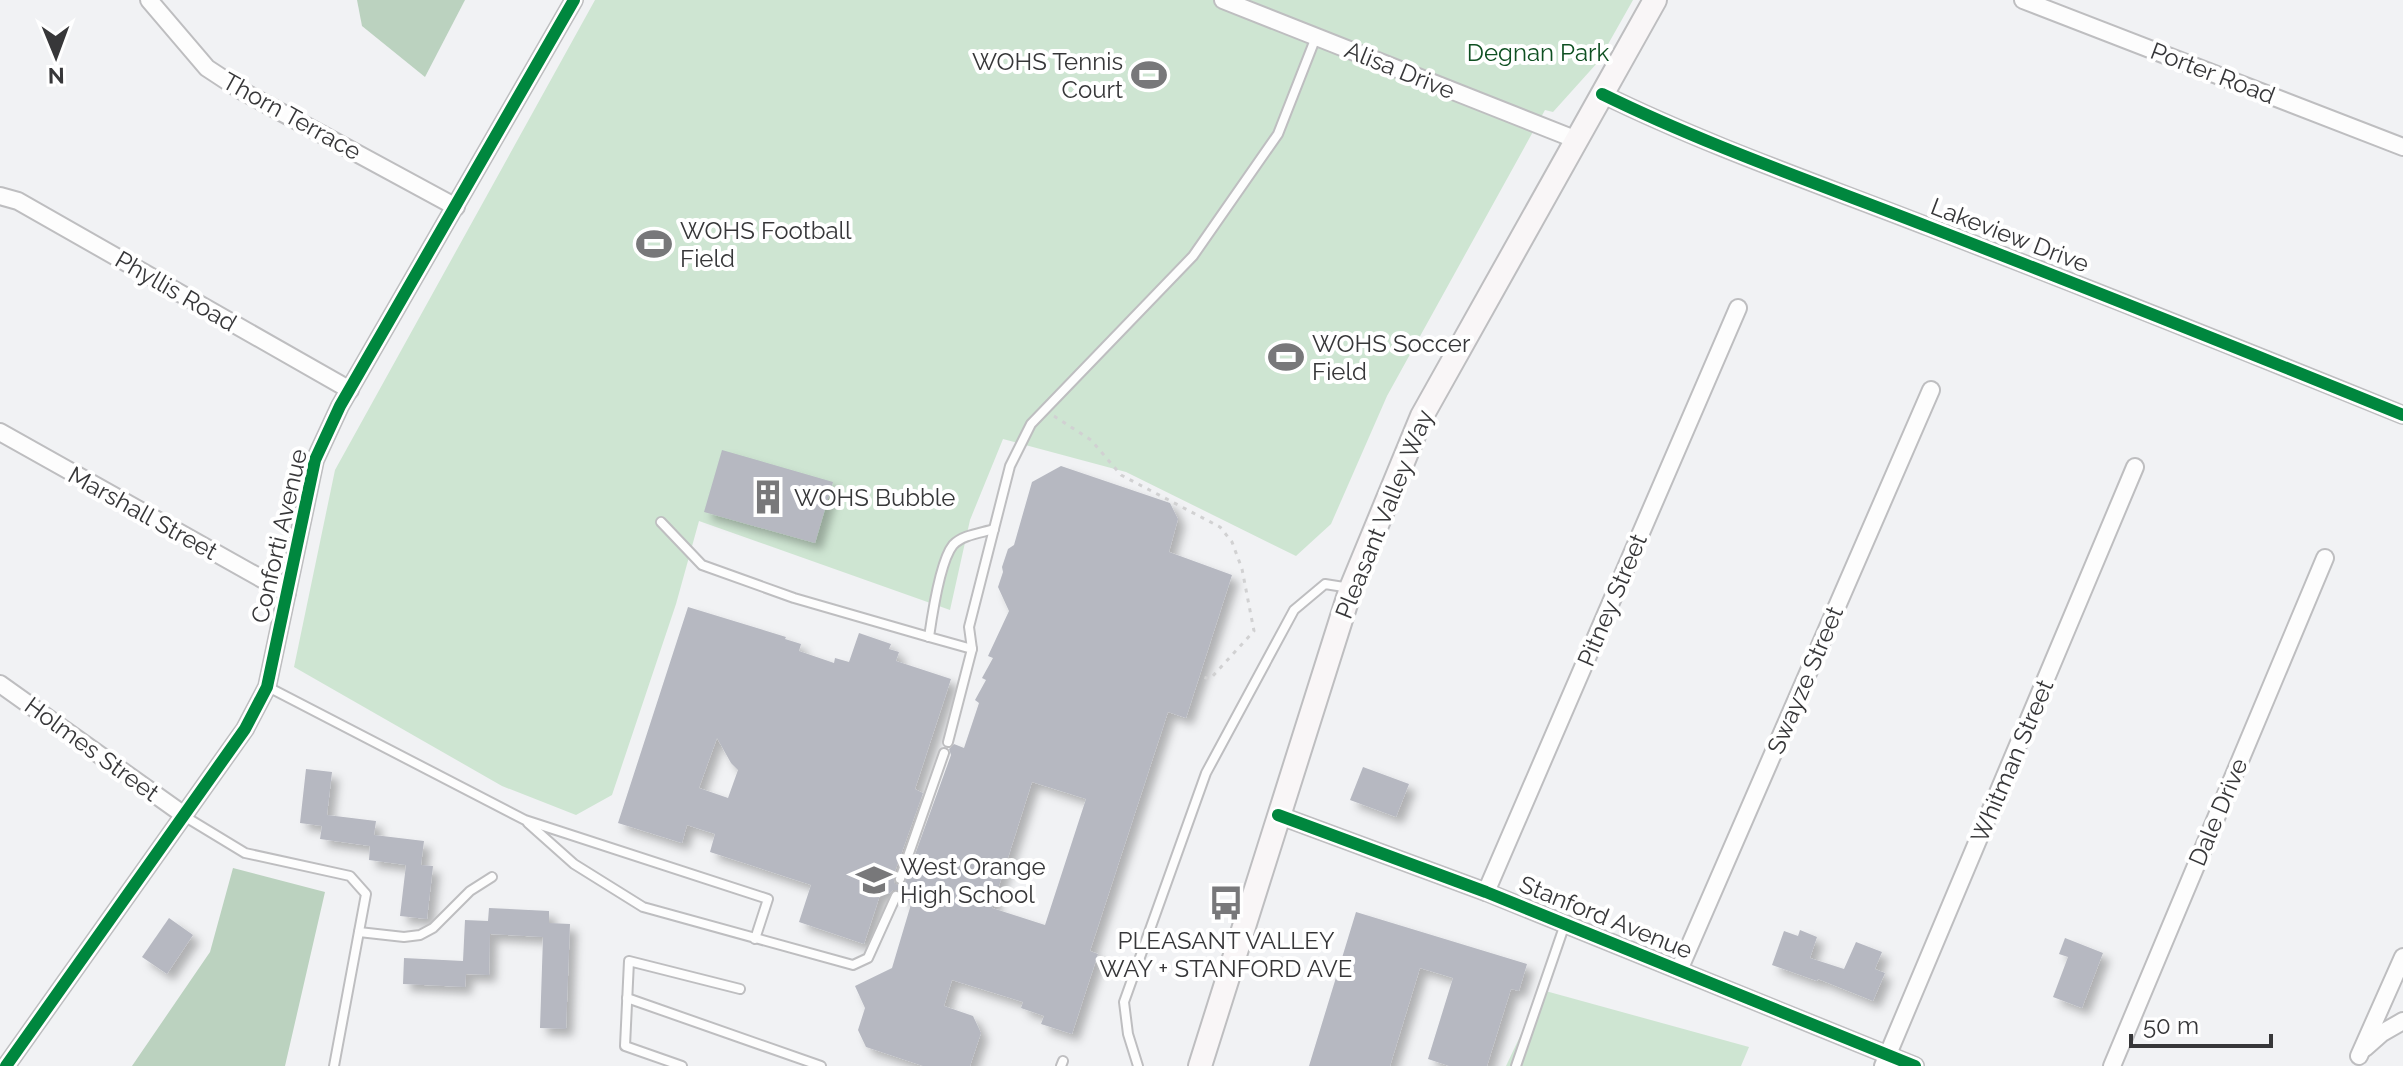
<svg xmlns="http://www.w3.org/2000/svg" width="2403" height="1066" font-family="Raleway,sans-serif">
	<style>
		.green { fill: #cee5d2 }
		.forest { fill: #bbd2bf }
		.building { fill: #b6b8c1; fill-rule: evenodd; filter: url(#shadow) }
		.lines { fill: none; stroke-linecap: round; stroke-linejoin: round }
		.lane-casing { stroke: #bebec0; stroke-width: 12 }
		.street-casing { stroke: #bebec0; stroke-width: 20 }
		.secondary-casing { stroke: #bebec0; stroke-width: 26 }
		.path { stroke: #d1d1d2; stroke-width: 3; stroke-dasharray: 4 6; stroke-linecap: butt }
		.lane { stroke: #fdfdfd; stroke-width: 8 }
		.street { stroke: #fdfdfd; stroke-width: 16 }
		.secondary { stroke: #f9f6f7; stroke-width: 22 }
		.cycleway-casing { stroke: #fff; stroke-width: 17 }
		.cycleway { stroke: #00873e; stroke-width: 12 }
		.labels { text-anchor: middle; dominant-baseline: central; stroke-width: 8; stroke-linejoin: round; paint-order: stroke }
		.park-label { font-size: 24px; fill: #0f5022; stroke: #fff }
		.poi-label { font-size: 24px; fill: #373739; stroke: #fff; text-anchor: start }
		.street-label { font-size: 24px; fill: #373739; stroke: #fff }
	</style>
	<defs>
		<filter id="shadow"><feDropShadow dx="7" dy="7" stdDeviation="4" flood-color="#0004"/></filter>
	</defs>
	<rect width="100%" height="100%" fill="#f1f2f4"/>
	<!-- green -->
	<g class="green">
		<polygon points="595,0 1633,0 1598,62 1553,112 1545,110 1387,396 1331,524 1296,556 1126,472 1003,439 970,520 950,610 699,521 676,604 612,795 576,815 502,786 294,667 335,470"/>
		<polygon points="1542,990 1749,1047 1741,1066 1506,1066"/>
	</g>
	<!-- forest -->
	<g class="forest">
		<polygon points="357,0 465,0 425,77 362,26"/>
		<polygon points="233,868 325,892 285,1066 132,1066 210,952"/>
	</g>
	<!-- building -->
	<g class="building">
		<polygon points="722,450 833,482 815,543 704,512"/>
		<path d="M1061,466L1170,503L1178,519L1169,552L1232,575L1186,718L1168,712L1090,951L1098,954L1072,1034L1041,1024L1044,1016L1021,1008L1023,1002L952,980L944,1006L973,1016L981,1033L970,1066H923L866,1047L858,1030L865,1008L855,986L892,968L912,901L903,898L900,890H893L889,894L881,892L864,944L799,922L811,885L710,852L715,834L687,825L682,843L618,823L688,607L786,637L785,639L801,644L799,651L834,663L835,658L849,662L859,633L891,644L889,649L899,652L896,661L951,679L915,789L923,793L893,877L895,884L904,885L951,755L949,749L954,744L964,748L979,703L975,700L986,680L982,678L993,658L988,656L1009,611L998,587L1003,572L1002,567L1008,549L1014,545L1032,482ZM717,738L731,763L738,770L728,798L699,788ZM1032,782L1086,799L1045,925L992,908Z"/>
		<polygon points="1363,767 1409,784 1396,817 1350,800"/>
		<polygon points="306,769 332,772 327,815 376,821 374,835 424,841 421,865 433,866 427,919 400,916 406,865 369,860 370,846 320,839 322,826 300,823"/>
		<polygon points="489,908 549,911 549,923 570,924 566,1029 540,1028 543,937 490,934 489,975 466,974 465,987 403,984 404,958 463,961 465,920 488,921"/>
		<polygon points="1356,912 1527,964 1519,991 1511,989 1487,1066 1449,1066 1428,1059 1453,978 1420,968 1390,1066 1309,1066"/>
		<polygon points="169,918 193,935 167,974 142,957"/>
		<polygon points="1800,930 1817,937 1810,958 1844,969 1856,942 1882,952 1875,969 1885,973 1873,1001 1818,979 1817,981 1772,965 1784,931 1798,936"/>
		<polygon points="2065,938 2103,953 2082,1008 2053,997 2068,957 2059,954"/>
	</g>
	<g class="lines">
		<!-- lane casing -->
		<g class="lane-casing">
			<g id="lane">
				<path d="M661,522L702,565L794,598L929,637C932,616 940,561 953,545C962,535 981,533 994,529"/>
				<polyline points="929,637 972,649"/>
				<polyline points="268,687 525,820 768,899 755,939"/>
				<polyline points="948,742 972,649 969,627 1010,466 1031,424 1193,256 1278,134 1316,37"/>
				<polyline points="184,816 245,853 350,876 366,894 334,1066"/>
				<polyline points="528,823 574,864 643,907 853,965 868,958 896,896"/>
				<polyline points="900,879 944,753"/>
				<polyline points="359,932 404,937 420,935 433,928 470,891 492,877"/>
				<polyline points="627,998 821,1066"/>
				<polyline points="682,1066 625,1046 629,961 740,989"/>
				<polyline points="1061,1066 1063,1061"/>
				<polyline points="1138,1066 1128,1034 1124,1002 1206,773 1294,610 1325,584 1350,588"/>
				<polyline points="1516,1066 1565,924"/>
			</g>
		</g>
		<!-- street casing -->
		<g class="street-casing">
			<g id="street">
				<polyline points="149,0 207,68 242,91 456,207"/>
				<polyline points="1223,0 1577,140"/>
				<polyline points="2023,0 2403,147"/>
				<path d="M1602,94C1708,146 1819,184 1929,227C2087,288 2245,351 2403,415"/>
				<polyline points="0,196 18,201 350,390"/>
				<polyline points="0,432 287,593"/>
				<polyline points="0,684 184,815"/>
				<polyline points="1278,815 1486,892 1915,1066"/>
				<polyline points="1486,892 1738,308"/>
				<polyline points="1679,970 1931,390"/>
				<polyline points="2365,1048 2382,1033 2403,1021"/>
				<polyline points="2359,1056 2403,957"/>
				<polyline points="6,1066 245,729 267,687 315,460 340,406 574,0"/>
				<polyline points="1883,1066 2135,467"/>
				<polyline points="2112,1066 2325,558"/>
			</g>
		</g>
		<!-- secondary casing -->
		<g class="secondary-casing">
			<polyline id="secondary" points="1200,1066 1351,588 1422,416 1655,0"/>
		</g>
		<!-- path -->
		<polyline class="path" points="1054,416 1091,440 1121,475 1220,527 1232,542 1242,569 1254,631 1210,679 1199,676"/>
		<!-- lane -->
		<use href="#lane" class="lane"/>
		<!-- street -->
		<use href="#street" class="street"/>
		<!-- secondary -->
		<use href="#secondary" class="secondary"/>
		<!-- cycleway casing -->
		<g class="cycleway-casing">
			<g id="cycleway">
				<path d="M1602,94C1708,146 1819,184 1929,227C2087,288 2245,351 2403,415"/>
				<polyline points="1278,815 1486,892 1915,1066"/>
				<polyline points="6,1066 245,729 267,687 315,460 340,406 574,0"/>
			</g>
		</g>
		<!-- cycleway -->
		<use href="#cycleway" class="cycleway"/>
	</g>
	<!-- icons -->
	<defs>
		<g id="stadium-bare" transform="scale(2.76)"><path d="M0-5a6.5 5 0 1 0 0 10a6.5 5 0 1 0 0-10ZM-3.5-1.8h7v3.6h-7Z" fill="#78787a" stroke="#fff" stroke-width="2.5" paint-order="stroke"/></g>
		<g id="building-bare" transform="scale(2.76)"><path d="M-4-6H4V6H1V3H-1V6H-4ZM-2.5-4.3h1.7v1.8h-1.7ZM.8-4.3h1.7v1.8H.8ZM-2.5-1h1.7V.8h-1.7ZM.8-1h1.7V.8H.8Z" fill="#78787a" stroke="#fff" stroke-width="2.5" paint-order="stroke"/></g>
		<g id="school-bare" transform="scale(2.76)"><path d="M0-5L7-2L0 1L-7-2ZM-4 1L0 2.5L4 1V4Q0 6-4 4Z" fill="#78787a" stroke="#fff" stroke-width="2.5" paint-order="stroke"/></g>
		<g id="bus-bare" transform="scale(2.76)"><path d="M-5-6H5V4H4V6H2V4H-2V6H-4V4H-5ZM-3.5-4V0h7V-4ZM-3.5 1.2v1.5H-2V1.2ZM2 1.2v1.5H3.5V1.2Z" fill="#78787a" stroke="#fff" stroke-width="2.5" paint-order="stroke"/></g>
	</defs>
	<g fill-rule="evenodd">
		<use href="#stadium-bare" x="1149" y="75"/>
		<use href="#stadium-bare" x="654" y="244"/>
		<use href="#stadium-bare" x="1286" y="357"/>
		<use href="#building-bare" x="768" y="497"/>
		<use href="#school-bare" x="874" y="880"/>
		<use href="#bus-bare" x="1226" y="903"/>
	</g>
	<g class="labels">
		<!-- park labels -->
		<g class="park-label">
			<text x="1538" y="52">Degnan Park</text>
		</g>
		<!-- poi labels -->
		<g class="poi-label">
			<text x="1123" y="61" text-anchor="end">WOHS Tennis<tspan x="1123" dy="28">Court</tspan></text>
			<text x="680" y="230">WOHS Football<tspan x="680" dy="28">Field</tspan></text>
			<text x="1312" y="343">WOHS Soccer<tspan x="1312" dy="28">Field</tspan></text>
			<text x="794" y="497">WOHS Bubble</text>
			<text x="900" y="866">West Orange<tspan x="900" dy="28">High School</tspan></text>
			<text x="1226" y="940" text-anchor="middle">PLEASANT VALLEY<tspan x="1226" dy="28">WAY + STANFORD AVE</tspan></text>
		</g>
		<!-- street labels -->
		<g class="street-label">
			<text transform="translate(1400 70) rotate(22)">Alisa Drive</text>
			<text transform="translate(2213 73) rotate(21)">Porter Road</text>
			<text transform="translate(292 116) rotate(29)">Thorn Terrace</text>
			<text transform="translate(2010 235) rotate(21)">Lakeview Drive</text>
			<text transform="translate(176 291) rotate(30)">Phyllis Road</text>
			<text transform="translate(143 513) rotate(29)">Marshall Street</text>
			<text transform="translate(1384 514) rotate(-68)">Pleasant Valley Way</text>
			<text transform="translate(279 536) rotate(-77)">Conforti Avenue</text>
			<text transform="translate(1612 600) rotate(-67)">Pitney Street</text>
			<text transform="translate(1805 680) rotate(-67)">Swayze Street</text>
			<text transform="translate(92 749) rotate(36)">Holmes Street</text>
			<text transform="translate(2012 761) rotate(-67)">Whitman Street</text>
			<text transform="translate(2218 812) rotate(-67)">Dale Drive</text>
			<text transform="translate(1606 917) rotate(22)">Stanford Avenue</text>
		</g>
	</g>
	<!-- north arrow -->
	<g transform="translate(56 56) rotate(179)" stroke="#ffffff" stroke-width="6" paint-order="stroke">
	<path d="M0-6L14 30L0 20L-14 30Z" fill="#373739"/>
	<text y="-12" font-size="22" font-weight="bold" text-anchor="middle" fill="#373739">N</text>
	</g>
	<!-- scale -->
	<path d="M2131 1034v12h140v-12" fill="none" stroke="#373739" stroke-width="4"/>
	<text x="2143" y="1034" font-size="24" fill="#373739" stroke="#ffffff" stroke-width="6" paint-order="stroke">50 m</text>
</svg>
